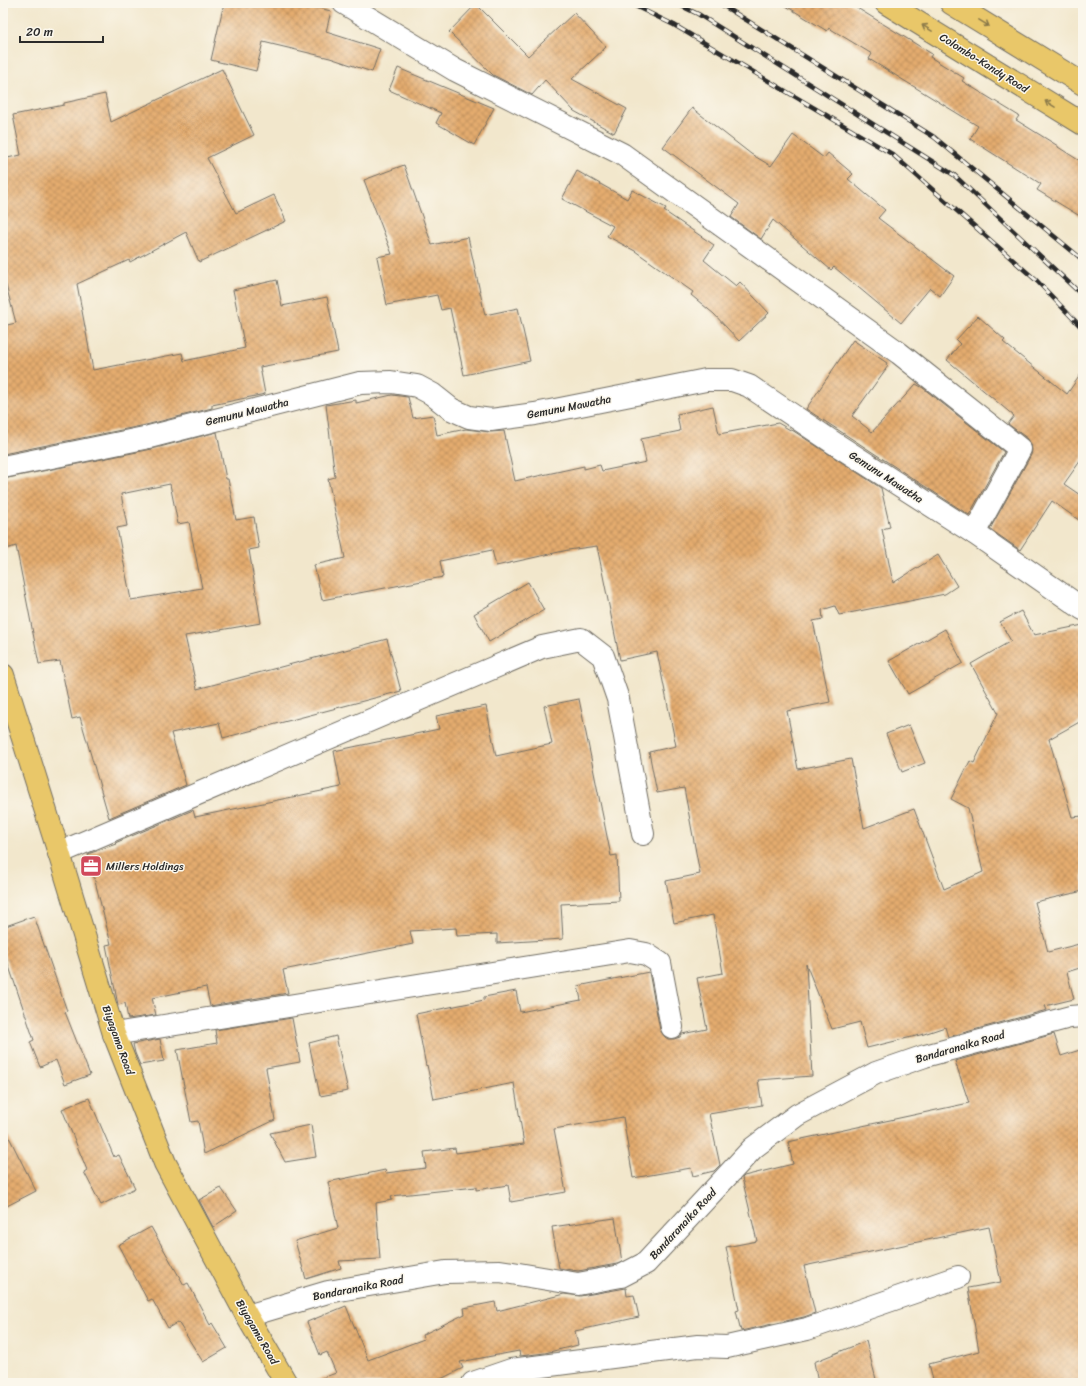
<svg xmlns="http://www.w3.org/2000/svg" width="1086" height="1386" font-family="Sriracha,sans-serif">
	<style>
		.building { fill: url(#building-cross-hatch); fill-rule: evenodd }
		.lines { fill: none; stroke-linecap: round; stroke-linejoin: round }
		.street-casing { stroke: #716d63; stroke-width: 24 }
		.primary-casing { stroke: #716d63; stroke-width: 24 }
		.highway-casing { stroke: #716d63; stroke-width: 24 }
		.street { stroke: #fff; stroke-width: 22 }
		.primary { stroke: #e9c769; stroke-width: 22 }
		.highway { stroke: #e9c769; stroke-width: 22 }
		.rail-casing { stroke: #2b2b2b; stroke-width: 4.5 }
		.rail { stroke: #fbf7ec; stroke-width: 3; stroke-dasharray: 9; stroke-linecap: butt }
		.oneway { stroke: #8a794a }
		.labels { text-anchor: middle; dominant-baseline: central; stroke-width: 3; stroke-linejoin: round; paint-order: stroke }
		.street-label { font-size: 11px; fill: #2b2b2b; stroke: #fbf7ec }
		.poi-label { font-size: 11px; fill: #2b2b2b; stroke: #fbf7ec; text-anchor: start }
	</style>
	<defs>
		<pattern id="building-cross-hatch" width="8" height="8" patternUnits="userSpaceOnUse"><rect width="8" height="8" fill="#e4ac6e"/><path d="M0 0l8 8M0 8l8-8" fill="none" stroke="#b98c5b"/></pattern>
	</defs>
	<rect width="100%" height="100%" fill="#fbf7ec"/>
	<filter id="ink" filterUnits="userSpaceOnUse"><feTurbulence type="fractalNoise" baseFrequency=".025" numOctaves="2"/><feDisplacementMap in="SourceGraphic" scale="8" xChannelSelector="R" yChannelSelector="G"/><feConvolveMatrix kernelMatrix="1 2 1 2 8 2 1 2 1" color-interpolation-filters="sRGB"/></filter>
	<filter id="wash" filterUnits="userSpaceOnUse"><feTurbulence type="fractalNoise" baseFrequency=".012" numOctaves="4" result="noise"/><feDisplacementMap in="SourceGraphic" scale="16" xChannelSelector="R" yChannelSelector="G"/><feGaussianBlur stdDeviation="0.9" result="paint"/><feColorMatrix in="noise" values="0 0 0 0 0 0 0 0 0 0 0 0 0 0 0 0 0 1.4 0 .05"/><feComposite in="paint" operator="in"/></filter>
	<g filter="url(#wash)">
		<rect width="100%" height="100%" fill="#f2e7cc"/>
		<g id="blocks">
			<!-- building -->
			<g class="building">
				<polygon points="224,3 299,3 331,11 326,32 380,49 372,72 330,58 263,42 256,71 211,60"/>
				<polygon points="781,3 849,3 932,54 930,57 964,78 962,81 1019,116 1016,120 1058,146 1058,147 1083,163 1083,218 1037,190 1041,184 970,139 978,126 869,59 872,54 829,28 827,31"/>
				<polygon points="476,4 528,56 574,13 606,47 572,79 627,109 614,133 574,111 545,80 532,95 493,75 449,32"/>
				<polygon points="398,68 494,108 474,145 436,123 441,113 389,90"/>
				<polygon points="222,69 254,135 207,158 236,213 274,195 286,221 199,262 186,232 130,262 129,260 77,284 93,370 182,353 184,361 245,348 233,290 277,280 282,306 327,297 338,352 260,367 265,394 212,405 212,408 146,425 3,454 3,326 16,323 3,274 3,159 21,155 13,115 64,105 64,103 105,94 111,122"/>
				<polygon points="692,108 751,154 771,166 793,135 824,158 828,153 853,174 848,179 885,210 878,218 954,276 940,296 930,288 901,323 834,267 831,270 773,220 761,239 731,217 739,204 663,147"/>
				<polygon points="404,165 432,245 468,237 485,315 518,308 530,361 464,375 450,308 441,310 437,295 387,305 377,257 392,254 364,180"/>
				<polygon points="577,171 627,199 632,190 666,208 664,211 714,245 704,260 736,286 740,282 769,313 739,341 714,314 691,295 693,292 635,251 607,236 613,226 562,199"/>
				<polygon points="978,316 1005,340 1003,342 1067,394 1083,371 1083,457 1064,484 1083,497 1083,523 1052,501 1020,550 990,529 1031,455 1032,450 1031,444 1028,439 1008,424 1014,416 947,360 960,344 956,340"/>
				<polygon points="853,340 887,363 886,365 888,366 852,416 872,432 916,384 923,388 1004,452 969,515 806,409"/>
				<polygon points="392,395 408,397 413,418 433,415 437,435 466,429 490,432 504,431 515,481 584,466 584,469 600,465 602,471 646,462 641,439 680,431 677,414 713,406 719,434 778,423 792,431 792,430 881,488 890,527 882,529 893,583 938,555 957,586 945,594 839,615 835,606 822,610 823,619 813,621 830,702 787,711 798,769 851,759 864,828 914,809 944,889 983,872 968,808 951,799 970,761 974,763 998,713 971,664 1011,641 1000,622 1021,611 1034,635 1083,625 1083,720 1049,739 1072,817 1083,816 1083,891 1035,902 1048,952 1083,943 1083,967 1067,972 1074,999 1045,1006 1047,1010 948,1037 945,1027 924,1034 867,1048 860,1022 832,1029 806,964 812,1076 758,1080 762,1105 709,1114 720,1165 714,1171 693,1176 691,1168 633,1178 623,1117 554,1129 566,1192 511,1202 508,1185 476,1190 476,1187 391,1196 392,1200 376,1203 380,1259 339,1261 341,1268 306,1279 295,1241 338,1228 328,1182 385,1170 386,1173 426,1168 424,1152 455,1148 456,1153 524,1144 514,1083 434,1099 427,1065 426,1066 416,1014 484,1000 484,997 516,991 520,1012 581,1000 578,986 649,972 660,1030 665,1037 668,1039 674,1039 680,1037 682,1034 707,1029 697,978 723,973 713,915 674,923 666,881 700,874 684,788 657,793 649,752 676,746 657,652 620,660 597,546 568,550 496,566 492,550 440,561 443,577 322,600 314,565 345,558 328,479 335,477 326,405 356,400 356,403"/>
				<path d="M217,432L226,479H228L236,520L254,517L259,548L249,550L261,623L185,636L197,689L387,639L401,691L223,738L219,723L171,733L186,785L109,818L80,717L72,719L60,661L39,664L16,546L3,550V479L152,449ZM170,484L178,524L189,522L202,588L131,600L117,528L127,526L121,494Z"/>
				<polygon points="528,582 544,610 489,642 474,614"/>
				<polygon points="945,629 963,663 908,694 889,661"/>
				<polygon points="579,699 611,856 617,855 619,901 561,904 563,939 497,943 497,934 457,936 456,928 410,931 413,944 283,970 288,993 210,1006 206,987 152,998 156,1015 128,1019 125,1003 118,1005 106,945 111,944 88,854 116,844 115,843 193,810 195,817 341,787 334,751 439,729 436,716 486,706 496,756 552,744 544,706"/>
				<polygon points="909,725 925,763 902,772 886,734"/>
				<polygon points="34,916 67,1011 65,1012 90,1075 65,1084 56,1060 40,1067 30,1042 34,1040 3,949 3,927"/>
				<polygon points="292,1018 300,1062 266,1068 275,1120 204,1154 198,1121 191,1122 177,1050 217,1043 215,1030"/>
				<polygon points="1054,1034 1061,1056 1083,1049 1083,1383 934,1383 929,1364 979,1351 968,1288 1001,1282 989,1227 804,1266 815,1313 804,1317 741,1331 736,1311 739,1310 726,1247 757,1241 742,1178 744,1176 793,1164 788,1142 969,1103 955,1061"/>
				<polygon points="336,1036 348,1091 320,1096 309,1043"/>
				<polygon points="160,1039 164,1061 140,1065 135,1053 133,1044"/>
				<polygon points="89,1098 114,1157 119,1155 135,1188 101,1205 84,1172 87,1170 62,1109"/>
				<polygon points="3,1125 36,1191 3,1208"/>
				<polygon points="311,1125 316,1157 285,1162 270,1133"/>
				<polygon points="221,1188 237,1211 213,1227 199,1200"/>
				<polygon points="615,1218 622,1262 617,1264 578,1271 559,1268 552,1227"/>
				<polygon points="151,1227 184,1285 188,1283 210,1325 212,1323 227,1348 203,1362 178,1322 168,1328 152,1299 148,1301 118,1245"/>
				<polygon points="626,1288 627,1296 634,1295 639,1317 575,1331 578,1345 545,1353 520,1356 519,1351 460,1362 463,1368 433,1383 314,1383 314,1381 336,1373 327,1352 320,1355 307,1322 346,1306 368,1360 424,1339 422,1335 465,1314 464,1308 495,1302 497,1311 564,1294 580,1296"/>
				<polygon points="866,1341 877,1383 818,1383 814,1362"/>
			</g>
		</g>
	</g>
	<g filter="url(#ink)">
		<use href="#blocks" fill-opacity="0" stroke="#716d63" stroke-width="1"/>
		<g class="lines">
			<!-- street casing -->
			<g class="street-casing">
				<g id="street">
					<polyline points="344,3 455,70 622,154 899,353 1020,449 974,533"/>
					<polyline points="3,467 149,437 360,383 391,382 417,386 432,394 451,409 469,417 491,420 535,414 706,380 732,380 749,386 834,443 974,533 1083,609"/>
					<polyline points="59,853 542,647 581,639 603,656 618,699 643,834"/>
					<polyline points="114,1034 630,951 646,954 660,963 672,1027"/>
					<polyline points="247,1316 328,1292 445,1272 500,1271 578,1284 621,1276 646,1263 753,1148 797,1115 876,1073 925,1056 1070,1017 1083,1016"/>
					<polyline points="473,1383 511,1370 698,1346 727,1347 807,1329 958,1277"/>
				</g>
			</g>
			<!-- primary casing -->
			<g class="primary-casing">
				<polyline id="primary" points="3,675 59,853 114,1034 165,1163 247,1316 286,1383"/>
			</g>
			<!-- highway casing -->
			<g class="highway-casing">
				<g id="highway">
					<polyline points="886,3 1083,124"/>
					<polyline points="951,3 1083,84"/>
				</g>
			</g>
			<!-- street -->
			<use href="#street" class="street"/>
			<!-- primary -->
			<use href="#primary" class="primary"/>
			<!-- highway -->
			<use href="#highway" class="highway"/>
			<!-- rail casing -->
			<g class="rail-casing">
				<g id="rail">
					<polyline points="629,3 674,25 892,154 1037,281 1083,329"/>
					<polyline points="675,3 698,14 954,175 1083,296"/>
					<polyline points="719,3 934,137 1083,260"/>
				</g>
			</g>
			<!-- rail -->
			<use href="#rail" class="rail"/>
		</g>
		<!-- one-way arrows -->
		<defs><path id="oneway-shaft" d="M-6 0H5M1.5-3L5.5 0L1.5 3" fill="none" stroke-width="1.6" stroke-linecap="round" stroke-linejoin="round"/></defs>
		<g class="oneway">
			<use href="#oneway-shaft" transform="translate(984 23) rotate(31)"/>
			<use href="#oneway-shaft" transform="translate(927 28) rotate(-149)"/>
			<use href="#oneway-shaft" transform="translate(1050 104) rotate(-148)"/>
		</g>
	</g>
	<!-- icons -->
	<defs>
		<g id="office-square" transform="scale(1.15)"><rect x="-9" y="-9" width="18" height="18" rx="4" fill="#d1495b" stroke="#fbf7ec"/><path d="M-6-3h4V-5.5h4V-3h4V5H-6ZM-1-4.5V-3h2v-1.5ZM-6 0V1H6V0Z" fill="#fff"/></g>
	</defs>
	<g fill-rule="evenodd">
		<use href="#office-square" x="91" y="866"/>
	</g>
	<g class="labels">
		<!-- street labels -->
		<g class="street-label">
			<text transform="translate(984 63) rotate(32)">Colombo-Kandy Road</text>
			<text transform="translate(569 407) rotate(-11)">Gemunu Mawatha</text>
			<text transform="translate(247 412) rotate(-14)">Gemunu Mawatha</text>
			<text transform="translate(886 477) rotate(33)">Gemunu Mawatha</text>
			<text transform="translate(118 1040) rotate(70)">Biyagama Road</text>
			<text transform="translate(960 1047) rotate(-16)">Bandaranaika Road</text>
			<text transform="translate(683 1224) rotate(-47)">Bandaranaika Road</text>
			<text transform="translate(358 1288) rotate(-11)">Bandaranaika Road</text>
			<text transform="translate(257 1332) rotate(60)">Biyagama Road</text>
		</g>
		<!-- poi labels -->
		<g class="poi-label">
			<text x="106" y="866">Millers Holdings</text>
		</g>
	</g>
	<!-- margin -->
	<rect width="1086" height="1386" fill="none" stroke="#fbf7ec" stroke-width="16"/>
	<!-- scale -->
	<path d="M20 36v6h83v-6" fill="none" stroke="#2b2b2b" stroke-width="2"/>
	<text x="26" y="36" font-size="12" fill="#2b2b2b" stroke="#fbf7ec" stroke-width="3" paint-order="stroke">20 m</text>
</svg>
